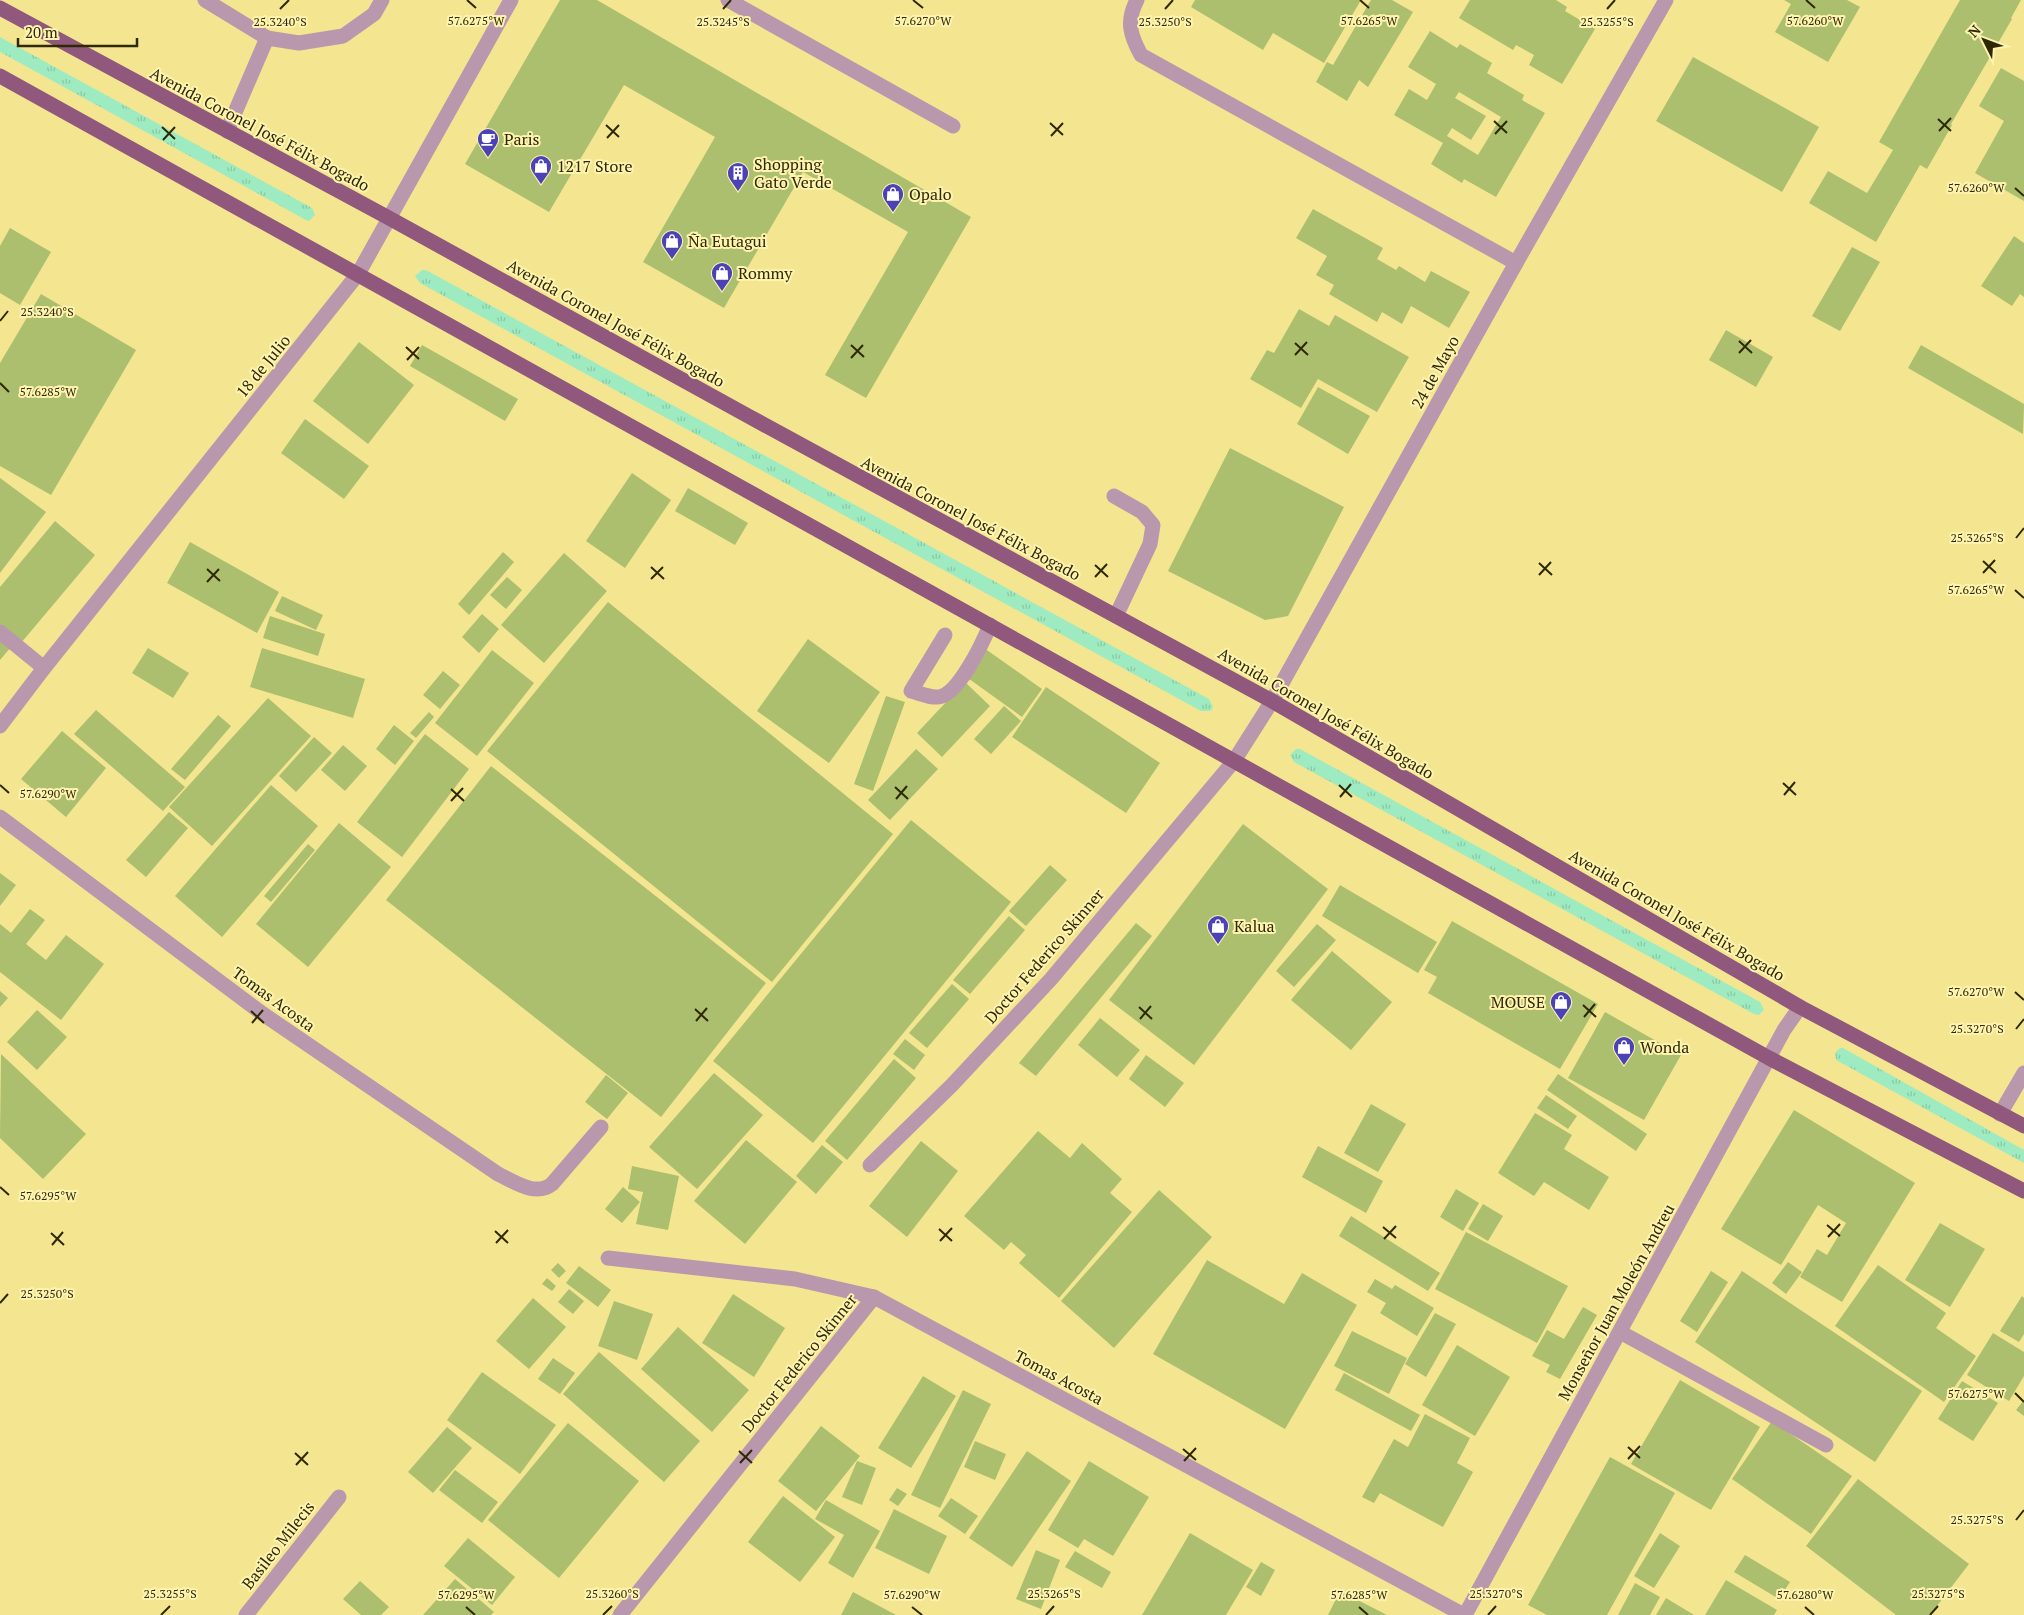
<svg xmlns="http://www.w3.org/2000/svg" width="2024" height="1615" font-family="'PT Serif',serif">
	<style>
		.grass { fill: url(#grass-tufts) }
		.building { fill: #abbf6e; fill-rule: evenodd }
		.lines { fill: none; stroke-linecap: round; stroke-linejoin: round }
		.minor { stroke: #b998ad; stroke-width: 15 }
		.major { stroke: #91587e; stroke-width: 15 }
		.ticks { fill: none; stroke: #2e2803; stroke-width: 2 }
		.labels { text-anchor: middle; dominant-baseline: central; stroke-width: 4; stroke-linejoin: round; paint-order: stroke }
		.street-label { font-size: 16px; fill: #2e2803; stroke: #fef3af }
		.poi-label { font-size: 16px; fill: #2e2803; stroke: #fef3af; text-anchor: start }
		.ticks-label { font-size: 12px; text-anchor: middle; fill: #2e2803; stroke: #fef3af; stroke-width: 4; stroke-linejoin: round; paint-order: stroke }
	</style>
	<defs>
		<pattern id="grass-tufts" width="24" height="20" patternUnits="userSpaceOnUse" patternTransform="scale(1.25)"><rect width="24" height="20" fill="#9eeac1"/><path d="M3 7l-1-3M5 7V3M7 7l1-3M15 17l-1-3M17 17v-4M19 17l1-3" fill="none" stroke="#88c9a4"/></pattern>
	</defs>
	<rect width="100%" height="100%" fill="#f4e690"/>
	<!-- grass -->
	<g class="grass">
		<polygon points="0,37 312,208 315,215 309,221 306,220 0,52"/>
		<polygon points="422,270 426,270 1209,699 1213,707 1211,711 1201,711 420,283 415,276"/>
		<polygon points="1296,749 1300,749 1760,1002 1764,1010 1759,1015 1754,1014 1294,762 1290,755"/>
		<polygon points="1840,1048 1843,1048 2024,1150 2024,1163 1836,1060 1835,1053"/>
	</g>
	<!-- building -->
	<g class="building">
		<polygon points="560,0 597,0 971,217 866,398 825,375 908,232 803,172 724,308 643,262 715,137 624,85 549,212 465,164"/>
		<polygon points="1195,0 1361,0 1324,63 1273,33 1263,50 1191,7"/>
		<polygon points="1371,0 1392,0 1413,12 1368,87 1359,80 1347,101 1316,82 1327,62 1333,65"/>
		<polygon points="1470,0 1556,0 1567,7 1565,11 1595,29 1562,84 1529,65 1534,55 1516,45 1513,50 1459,18"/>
		<polygon points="1784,0 1847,0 1860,7 1828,62 1775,32 1791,4"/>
		<polygon points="1960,0 2021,0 2011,18 2012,19 1951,124 1952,125 1927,169 1920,165 1876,242 1809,203 1828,171 1867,193 1893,150 1879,142"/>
		<path d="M1430,31L1457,48L1460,44L1492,63L1487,73L1524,95L1522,100L1545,113L1496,197L1464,179L1462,183L1431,164L1443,143L1394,115L1409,89L1427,100L1436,84L1408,67ZM1459,92L1501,117L1478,155L1447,136L1452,128L1471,140L1486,116L1455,98Z"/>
		<polygon points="1693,57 1819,127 1782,192 1656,121"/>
		<polygon points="2001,68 2024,81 2024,201 1975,173 2004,121 1979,106"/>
		<polygon points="1313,209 1383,248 1377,259 1396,270 1399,266 1425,282 1431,271 1470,292 1449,328 1411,306 1402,324 1382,312 1377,322 1329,294 1334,285 1316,275 1327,256 1296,238"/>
		<polygon points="10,228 51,252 20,305 0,293 0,246"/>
		<polygon points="2014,236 2024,243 2024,297 2020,294 2012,306 1981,286"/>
		<polygon points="1852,247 1880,262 1840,331 1812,316"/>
		<polygon points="41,294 136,350 51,495 0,466 0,363"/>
		<polygon points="1299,309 1329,326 1335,315 1409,357 1377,412 1318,379 1301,408 1250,379 1267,350 1274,353"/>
		<polygon points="1726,330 1773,357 1756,387 1709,360"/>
		<polygon points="359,342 414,385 368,444 313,401"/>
		<polygon points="422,345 518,399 505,421 410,366"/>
		<polygon points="1921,345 2024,404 2023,434 1908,368"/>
		<polygon points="1318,387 1370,416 1348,454 1297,424"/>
		<polygon points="305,419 369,466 344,499 281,453"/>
		<polygon points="1230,448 1344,507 1288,616 1265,620 1168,571"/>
		<polygon points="632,473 671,500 625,568 586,541"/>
		<polygon points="0,478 46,512 0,573"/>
		<polygon points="688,488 748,523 735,545 675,511"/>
		<polygon points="55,521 95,555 21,643 0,625 0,587"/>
		<polygon points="190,542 279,592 257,633 167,583"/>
		<polygon points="503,552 514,562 469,615 458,604"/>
		<polygon points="564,553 607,591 544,663 501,625"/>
		<polygon points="507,577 522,590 506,609 490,595"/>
		<polygon points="282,596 323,615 316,630 275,611"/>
		<polygon points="608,602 893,834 772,982 487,751"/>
		<polygon points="482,614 499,629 479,653 462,637"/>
		<polygon points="270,616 325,634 318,656 263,638"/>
		<polygon points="0,639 11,647 0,660"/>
		<polygon points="808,639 880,692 829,763 757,711"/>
		<polygon points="148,648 189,673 173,698 132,673"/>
		<polygon points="262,648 365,679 353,718 250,687"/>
		<polygon points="984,648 1042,689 1022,717 965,676"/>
		<polygon points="492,650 534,683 477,756 435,723"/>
		<polygon points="443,671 460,685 440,709 423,695"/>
		<polygon points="965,682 990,706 942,757 917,733"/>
		<polygon points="1046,687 1160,763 1126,813 1012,737"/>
		<polygon points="886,696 905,702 873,791 854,784"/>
		<polygon points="268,698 311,736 212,846 169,807"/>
		<polygon points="1004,706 1021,721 991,754 974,739"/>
		<polygon points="96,710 185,787 163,811 74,734"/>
		<polygon points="429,712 434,717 416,738 410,733"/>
		<polygon points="218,715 231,726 185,780 171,769"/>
		<polygon points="394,725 414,741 395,765 376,749"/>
		<polygon points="62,731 106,768 66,817 21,779"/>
		<polygon points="425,734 469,769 402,857 357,822"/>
		<polygon points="314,737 332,753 296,792 279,776"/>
		<polygon points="343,745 367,766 345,791 321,770"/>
		<polygon points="916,749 938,769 890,820 868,800"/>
		<polygon points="491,766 766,983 661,1117 386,900"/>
		<polygon points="271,785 318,826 222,937 175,896"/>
		<polygon points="169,812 188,828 146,877 126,860"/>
		<polygon points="911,820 1011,902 813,1143 713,1061"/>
		<polygon points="339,823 391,867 308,967 256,924"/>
		<polygon points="1243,824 1328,889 1194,1065 1109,1000"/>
		<polygon points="308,844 315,850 271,902 264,896"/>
		<polygon points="1050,865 1067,880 1026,926 1009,911"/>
		<polygon points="0,873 16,885 0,906"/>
		<polygon points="1340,885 1437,942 1418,973 1322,916"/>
		<polygon points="30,909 45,920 26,944 46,960 66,935 104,964 61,1020 0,972 0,924 11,933"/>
		<polygon points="1009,916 1025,930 970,994 953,980"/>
		<polygon points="1452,921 1598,1004 1560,1069 1428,993 1437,977 1424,970"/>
		<polygon points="1136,923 1152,936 1036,1076 1019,1063"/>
		<polygon points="1317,924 1336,940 1294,987 1276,971"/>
		<polygon points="1332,951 1392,1002 1351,1050 1291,1000"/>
		<polygon points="952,984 969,999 927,1048 909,1033"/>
		<polygon points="0,991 8,998 0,1007"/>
		<polygon points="37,1010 67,1037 37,1070 7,1042"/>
		<polygon points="1605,1012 1681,1055 1644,1120 1568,1078"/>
		<polygon points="1100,1018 1140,1050 1117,1077 1078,1045"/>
		<polygon points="905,1039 925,1055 914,1070 893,1054"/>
		<polygon points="1,1054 86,1134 43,1179 0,1138"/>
		<polygon points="1146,1055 1184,1083 1165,1107 1129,1079"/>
		<polygon points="894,1059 916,1078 847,1160 825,1141"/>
		<polygon points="714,1073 763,1115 697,1189 649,1147"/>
		<polygon points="1558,1074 1647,1134 1636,1151 1547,1090"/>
		<polygon points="606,1075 628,1093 607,1119 585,1102"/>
		<polygon points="1546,1095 1577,1116 1568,1129 1537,1108"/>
		<polygon points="1371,1104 1406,1124 1378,1172 1344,1153"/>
		<polygon points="1794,1110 1915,1183 1842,1302 1800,1277 1817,1249 1827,1255 1846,1223 1818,1205 1781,1265 1721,1229"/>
		<polygon points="1535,1113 1572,1135 1564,1149 1609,1177 1589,1210 1544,1182 1534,1196 1498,1173"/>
		<polygon points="1038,1131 1070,1158 1082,1143 1122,1179 1110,1193 1132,1212 1059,1298 1019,1263 1026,1255 1011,1242 1004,1250 964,1216"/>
		<polygon points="746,1140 797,1182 745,1244 694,1201"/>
		<polygon points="921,1141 958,1171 907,1237 869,1206"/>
		<polygon points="822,1145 843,1162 816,1194 796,1176"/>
		<polygon points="1318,1146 1383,1181 1366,1213 1302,1177"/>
		<polygon points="632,1166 679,1176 668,1230 636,1224 643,1192 628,1189"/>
		<polygon points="623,1187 640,1202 622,1223 605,1209"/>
		<polygon points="1456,1189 1479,1203 1463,1231 1440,1217"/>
		<polygon points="1159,1190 1212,1237 1114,1348 1061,1301"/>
		<polygon points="1483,1204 1503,1216 1488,1241 1468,1229"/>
		<polygon points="1351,1216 1440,1273 1428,1291 1339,1236"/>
		<polygon points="1940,1223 1985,1249 1950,1307 1905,1280"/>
		<polygon points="1466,1232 1568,1286 1537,1343 1435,1289"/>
		<polygon points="1207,1260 1284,1304 1302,1273 1357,1305 1285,1429 1153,1354"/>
		<polygon points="1788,1262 1802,1272 1786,1294 1772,1283"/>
		<polygon points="558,1263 566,1271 559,1278 551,1270"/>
		<polygon points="1878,1265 1946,1313 1936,1328 1976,1356 1944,1402 1835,1326"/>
		<polygon points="579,1266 611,1290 598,1307 566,1283"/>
		<polygon points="1711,1271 1728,1282 1697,1332 1680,1321"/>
		<polygon points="1742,1271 1922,1391 1875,1462 1695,1342"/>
		<polygon points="547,1278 556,1286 552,1291 542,1284"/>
		<polygon points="1375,1279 1392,1289 1395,1285 1434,1308 1417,1336 1380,1313 1386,1303 1367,1292"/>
		<polygon points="569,1289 584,1301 573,1314 558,1302"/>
		<polygon points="733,1294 785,1328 754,1377 702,1343"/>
		<polygon points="2022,1296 2024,1298 2024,1334 2019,1342 2000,1331"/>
		<polygon points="533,1298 566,1327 529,1369 496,1341"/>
		<polygon points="614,1301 653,1314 637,1360 598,1346"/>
		<polygon points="1583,1307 1597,1315 1560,1379 1546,1372 1550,1365 1532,1356 1547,1330 1564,1339"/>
		<polygon points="1435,1313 1456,1324 1426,1377 1405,1364"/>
		<polygon points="678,1327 749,1390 712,1432 641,1369"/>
		<polygon points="1352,1331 1407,1358 1389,1394 1334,1366"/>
		<polygon points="1993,1333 2024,1352 2024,1376 2009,1401 1967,1375"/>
		<polygon points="1457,1345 1510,1377 1475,1436 1422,1405"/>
		<polygon points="599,1352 700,1441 664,1482 563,1394"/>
		<polygon points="553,1358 575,1373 560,1394 538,1379"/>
		<polygon points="482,1372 556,1425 520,1474 447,1420"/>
		<polygon points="1344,1373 1420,1415 1411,1431 1335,1390"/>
		<polygon points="923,1376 956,1396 911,1468 878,1448"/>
		<polygon points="1680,1380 1760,1427 1711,1510 1631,1464"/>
		<polygon points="1962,1381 1998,1403 1973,1441 1938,1419"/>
		<polygon points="963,1390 991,1404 940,1508 911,1495"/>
		<polygon points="2024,1400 2024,1416 2016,1410"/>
		<polygon points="1425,1414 1470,1438 1457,1463 1473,1472 1443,1527 1380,1493 1374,1503 1362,1497 1394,1439 1408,1447"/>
		<polygon points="1772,1421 1852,1476 1811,1534 1732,1479"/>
		<polygon points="568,1423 639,1481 559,1578 488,1520"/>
		<polygon points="821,1426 860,1456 816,1511 778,1481"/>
		<polygon points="447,1427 472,1448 433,1493 408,1472"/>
		<polygon points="975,1441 1006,1454 995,1480 964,1467"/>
		<polygon points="1027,1451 1071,1481 1012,1567 969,1538"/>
		<polygon points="1610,1457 1675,1493 1607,1615 1547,1615 1528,1605"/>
		<polygon points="857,1461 876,1468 862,1505 842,1497"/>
		<polygon points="1089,1461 1149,1497 1113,1556 1084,1539 1078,1548 1048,1530"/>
		<polygon points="455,1470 498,1502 482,1523 439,1490"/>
		<polygon points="1858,1479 1969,1564 1930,1615 1896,1615 1806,1546"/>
		<polygon points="897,1488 907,1494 898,1506 889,1500"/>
		<polygon points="783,1496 835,1537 800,1582 748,1542"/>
		<polygon points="951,1498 978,1516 965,1534 938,1516"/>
		<polygon points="826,1500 880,1531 853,1578 828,1563 844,1535 815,1519"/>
		<polygon points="894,1509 947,1536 929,1574 875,1548"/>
		<polygon points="1190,1533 1253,1570 1226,1615 1142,1615"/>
		<polygon points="1660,1533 1680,1546 1654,1588 1634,1576"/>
		<polygon points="468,1538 515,1577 492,1605 444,1566"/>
		<polygon points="1036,1550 1060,1560 1041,1609 1016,1599"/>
		<polygon points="1075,1551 1111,1572 1102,1588 1065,1567"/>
		<polygon points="1745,1555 1790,1582 1779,1599 1734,1572"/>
		<polygon points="1261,1562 1275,1570 1261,1596 1246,1587"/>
		<polygon points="455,1579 494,1612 491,1615 423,1615"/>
		<polygon points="1726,1580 1777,1610 1774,1615 1705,1615"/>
		<polygon points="360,1581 389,1607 381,1615 361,1615 343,1599"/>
		<polygon points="1635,1583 1660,1597 1650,1615 1618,1615"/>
		<polygon points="1340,1591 1387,1615 1328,1615"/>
		<polygon points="853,1592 896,1615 841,1615"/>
		<polygon points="1666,1598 1694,1615 1656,1615"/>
	</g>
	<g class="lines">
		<!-- minor -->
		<g class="minor">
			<polyline points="205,0 267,38 227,131"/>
			<polyline points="728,0 953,126"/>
			<path d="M1137,0C1126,21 1130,35 1141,55L1516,263"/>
			<polyline points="267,38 299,43 343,36 374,14 382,0"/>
			<polyline points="1114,496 1142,512 1153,525 1150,544 1116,616"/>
			<polyline points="0,632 44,668"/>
			<path d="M945,635L911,691C919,693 930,698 938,697C958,696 983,642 990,625"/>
			<polyline points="0,726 44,668 358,274 511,0"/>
			<path d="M0,817L263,1014L498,1174C514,1182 536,1197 552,1184L601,1127"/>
			<polyline points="2000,1114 2024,1073"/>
			<polyline points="870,1165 952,1085 1051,979 1234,761 1272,701 1516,263 1666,0"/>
			<polyline points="608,1258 795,1279 874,1297 1464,1615"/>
			<polyline points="1620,1332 1826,1445"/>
			<polyline points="246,1615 339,1497"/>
			<polyline points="620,1615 874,1297"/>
			<polyline points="1465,1615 1784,1030 1800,1007"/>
		</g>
		<!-- major -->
		<g class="major">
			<polyline points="0,8 389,218 750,417 1272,701 1800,1007 2024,1126"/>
			<polyline points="0,76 1769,1058 2024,1191"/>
		</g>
	</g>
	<!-- ticks -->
	<path class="ticks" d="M467,0L476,8M913,0L923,8M1360,0L1369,8M1806,0L1815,8M280,9L289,0M723,9L731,0M1165,9L1173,0M1607,9L1615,0M1938,119L1951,131M1494,121L1507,133M1050,123L1063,135M606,125L619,137M162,127L175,139M1939,131L1951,118M1495,134L1507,121M1051,136L1063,123M607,138L619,125M163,140L175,127M2015,188L2024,196M0,321L8,311M1739,341L1752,353M1295,343L1308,355M851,345L864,357M406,347L419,359M1739,353L1751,340M1295,355L1307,342M851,358L863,345M407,360L419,347M0,383L9,392M2016,538L2024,528M1983,561L1996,573M1539,563L1552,575M1095,565L1108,577M651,567L664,579M207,569L220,581M1983,573L1995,560M1539,575L1551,562M1095,577L1107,564M651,579L663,567M207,582L219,569M2015,590L2024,598M1783,783L1796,795M0,785L9,793M1339,785L1352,797M895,787L908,799M451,789L464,801M1784,795L1795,782M1340,797L1351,784M896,799L907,786M451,801L463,788M2015,992L2024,1000M1583,1005L1596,1017M1139,1007L1152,1019M695,1009L708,1021M251,1011L264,1023M1584,1017L1595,1004M1140,1019L1151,1006M696,1021L707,1008M252,1023L263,1010M2016,1029L2024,1019M0,1187L9,1195M1827,1225L1840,1236M1383,1227L1396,1238M939,1229L952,1241M495,1231L508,1243M51,1233L64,1245M1828,1237L1840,1224M1384,1239L1396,1226M940,1241L952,1228M496,1243L508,1230M52,1245L63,1232M0,1303L8,1294M2015,1393L2024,1402M1628,1447L1640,1458M1183,1449L1196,1460M739,1451L752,1463M295,1453L308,1465M1628,1459L1640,1446M1184,1461L1196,1448M740,1463L752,1450M296,1465L308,1452M2016,1520L2024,1510M466,1607L475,1615M912,1607L922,1615M1359,1607L1368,1615M1805,1607L1814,1615M161,1615L170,1606M603,1615L612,1606M1046,1615L1054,1606M1488,1615L1496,1606M1930,1615L1938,1606"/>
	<!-- icons -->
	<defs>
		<g id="cafe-pin" transform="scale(1.125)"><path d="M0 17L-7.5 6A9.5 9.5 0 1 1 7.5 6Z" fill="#4b42b8" stroke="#fef3af"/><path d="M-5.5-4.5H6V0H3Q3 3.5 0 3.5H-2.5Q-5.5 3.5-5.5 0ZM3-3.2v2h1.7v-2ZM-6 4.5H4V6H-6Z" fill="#fff"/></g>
		<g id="shop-pin" transform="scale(1.125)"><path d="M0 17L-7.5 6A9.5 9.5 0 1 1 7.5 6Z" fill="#4b42b8" stroke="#fef3af"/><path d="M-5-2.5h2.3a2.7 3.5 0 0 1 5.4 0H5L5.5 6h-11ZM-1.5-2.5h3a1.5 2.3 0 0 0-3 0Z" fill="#fff"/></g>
		<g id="building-pin" transform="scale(1.125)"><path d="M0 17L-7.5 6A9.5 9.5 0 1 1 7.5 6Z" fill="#4b42b8" stroke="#fef3af"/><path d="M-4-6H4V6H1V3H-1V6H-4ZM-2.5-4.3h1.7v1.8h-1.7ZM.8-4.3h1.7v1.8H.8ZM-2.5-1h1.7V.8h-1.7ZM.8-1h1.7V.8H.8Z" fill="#fff"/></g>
	</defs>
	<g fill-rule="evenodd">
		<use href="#cafe-pin" x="488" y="139"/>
		<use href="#shop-pin" x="541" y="166"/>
		<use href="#building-pin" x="738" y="173"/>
		<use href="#shop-pin" x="893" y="194"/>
		<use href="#shop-pin" x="672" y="241"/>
		<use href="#shop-pin" x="722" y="273"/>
		<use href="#shop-pin" x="1218" y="926"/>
		<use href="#shop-pin" x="1561" y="1002"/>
		<use href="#shop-pin" x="1624" y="1047"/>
	</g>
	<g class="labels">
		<!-- street labels -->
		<g class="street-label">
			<text transform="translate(260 129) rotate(28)">Avenida Coronel José Félix Bogado</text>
			<text transform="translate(616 323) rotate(29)">Avenida Coronel José Félix Bogado</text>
			<text transform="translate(263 366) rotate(-51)">18 de Julio</text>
			<text transform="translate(1435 372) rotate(-61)">24 de Mayo</text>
			<text transform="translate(971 518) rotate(28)">Avenida Coronel José Félix Bogado</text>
			<text transform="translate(1326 713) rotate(30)">Avenida Coronel José Félix Bogado</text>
			<text transform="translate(1677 915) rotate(30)">Avenida Coronel José Félix Bogado</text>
			<text transform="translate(1044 956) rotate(-49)">Doctor Federico Skinner</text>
			<text transform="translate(274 999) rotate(36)">Tomas Acosta</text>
			<text transform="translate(1616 1302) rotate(-61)">Monseñor Juan Moleón Andreu</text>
			<text transform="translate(799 1363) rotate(-51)">Doctor Federico Skinner</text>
			<text transform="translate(1059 1377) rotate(28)">Tomas Acosta</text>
			<text transform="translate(278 1545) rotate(-52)">Basileo Milecis</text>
		</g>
		<!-- poi labels -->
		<g class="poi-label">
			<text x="504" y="139">Paris</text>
			<text x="754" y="164">Shopping<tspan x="754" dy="18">Gato Verde</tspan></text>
			<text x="557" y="166">1217 Store</text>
			<text x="909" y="194">Opalo</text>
			<text x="688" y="241">Ña Eutagui</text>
			<text x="738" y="273">Rommy</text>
			<text x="1234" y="926">Kalua</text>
			<text x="1545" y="1002" text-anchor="end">MOUSE</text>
			<text x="1640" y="1047">Wonda</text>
		</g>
	</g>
	<g class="ticks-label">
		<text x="476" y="25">57.6275°W</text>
		<text x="923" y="25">57.6270°W</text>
		<text x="1369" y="25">57.6265°W</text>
		<text x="1815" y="25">57.6260°W</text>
		<text x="1607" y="26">25.3255°S</text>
		<text x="280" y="26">25.3240°S</text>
		<text x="723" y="26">25.3245°S</text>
		<text x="1165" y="26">25.3250°S</text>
		<text x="1976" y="192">57.6260°W</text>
		<text x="47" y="316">25.3240°S</text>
		<text x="48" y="396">57.6285°W</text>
		<text x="1977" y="542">25.3265°S</text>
		<text x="1976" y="594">57.6265°W</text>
		<text x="48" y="798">57.6290°W</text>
		<text x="1976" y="996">57.6270°W</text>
		<text x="1977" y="1033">25.3270°S</text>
		<text x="48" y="1200">57.6295°W</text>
		<text x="47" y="1298">25.3250°S</text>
		<text x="1976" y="1398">57.6275°W</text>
		<text x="1977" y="1524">25.3275°S</text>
		<text x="170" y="1598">25.3255°S</text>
		<text x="612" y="1598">25.3260°S</text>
		<text x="1054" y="1598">25.3265°S</text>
		<text x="1496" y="1598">25.3270°S</text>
		<text x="1938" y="1598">25.3275°S</text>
		<text x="466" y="1599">57.6295°W</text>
		<text x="912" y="1599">57.6290°W</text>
		<text x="1359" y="1599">57.6285°W</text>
		<text x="1805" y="1599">57.6280°W</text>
	</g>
	<!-- north arrow -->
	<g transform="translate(1984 40) rotate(312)" stroke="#fef3af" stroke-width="4" paint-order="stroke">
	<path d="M0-4L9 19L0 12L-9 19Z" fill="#2e2803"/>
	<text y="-8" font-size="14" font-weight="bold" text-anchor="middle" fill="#2e2803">N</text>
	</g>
	<!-- scale -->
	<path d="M18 38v8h119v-8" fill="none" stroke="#2e2803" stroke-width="2.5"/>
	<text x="25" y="38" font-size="15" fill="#2e2803" stroke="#fef3af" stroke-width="4" paint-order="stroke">20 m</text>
</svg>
